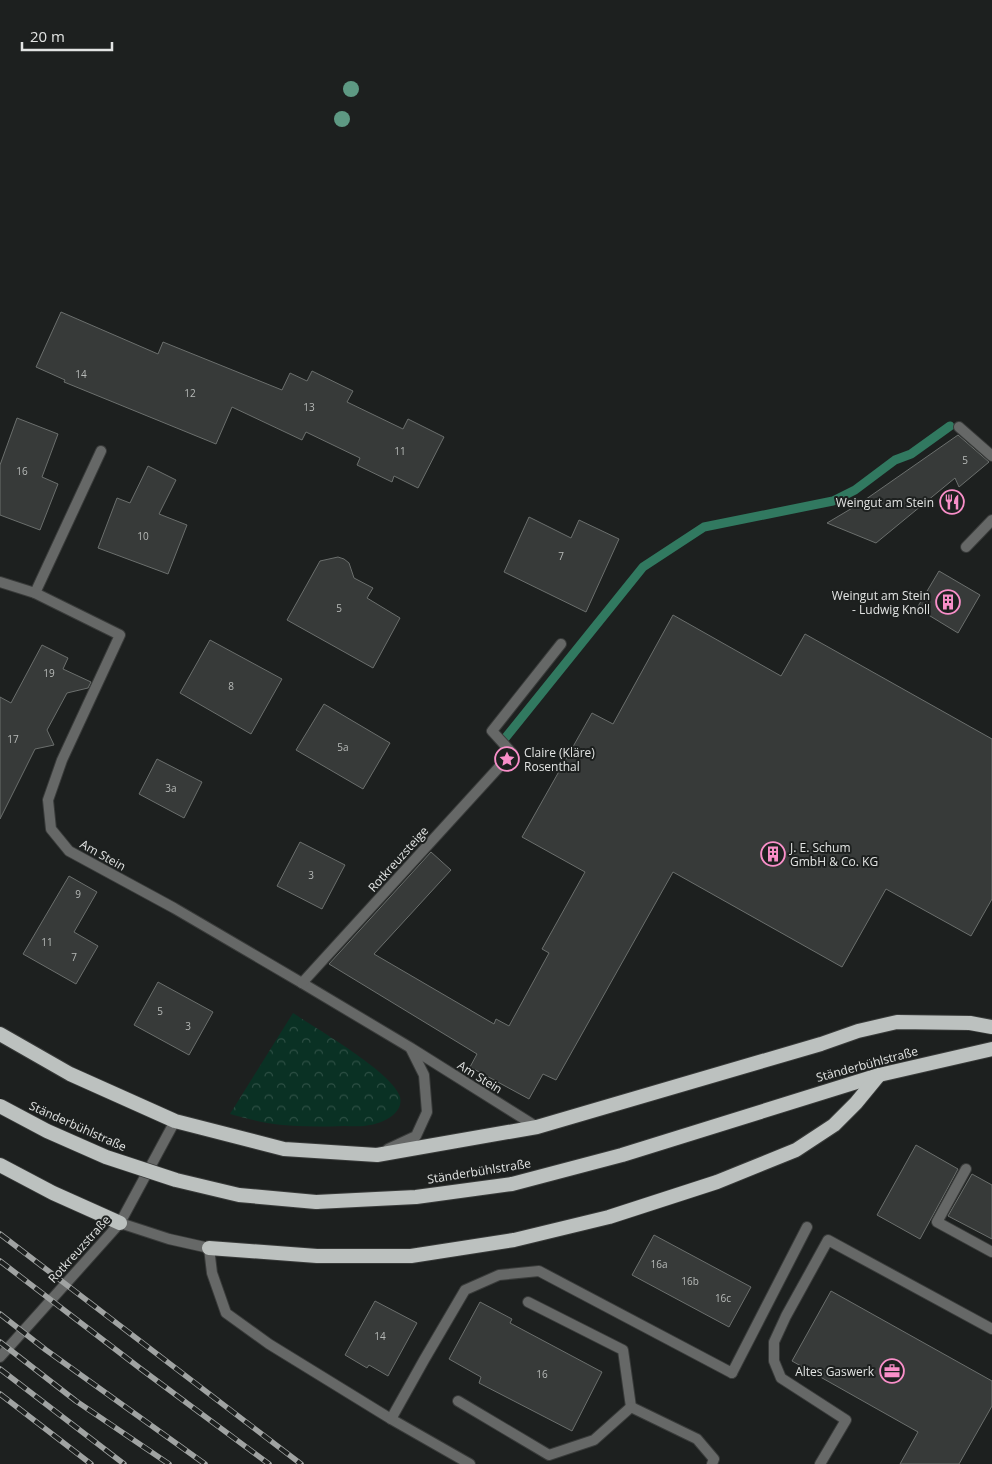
<svg xmlns="http://www.w3.org/2000/svg" width="992" height="1464" font-family="'Open Sans',sans-serif">
	<style>
		.forest { fill: url(#forest-crowns) }
		.lines { fill: none; stroke-linecap: round; stroke-linejoin: round }
		.stream { stroke: #317960; stroke-width: 9 }
		.building { fill: #373a39; stroke: #6b6f6d }
		.service-casing { stroke: #393b3a; stroke-width: 12 }
		.minor-casing { stroke: #393b3a; stroke-width: 12 }
		.trunk-casing { stroke: #393b3a; stroke-width: 16 }
		.service { stroke: #666867; stroke-width: 10 }
		.minor { stroke: #666867; stroke-width: 10 }
		.trunk { stroke: #bcc1bf; stroke-width: 14 }
		.rail-casing { stroke: #a0a3a2; stroke-width: 5.5 }
		.rail { stroke: #1d201f; stroke-width: 4; stroke-dasharray: 11; stroke-linecap: butt }
		.trunk-bridge-casing { stroke: #393b3a; stroke-width: 16; stroke-linecap: butt }
		.trunk-bridge { stroke: #bcc1bf; stroke-width: 14 }
		.tree { fill: #5e9983 }
		.labels { text-anchor: middle; dominant-baseline: central; stroke-width: 4; stroke-linejoin: round; paint-order: stroke }
		.number-label { font-size: 10px; fill: #b7bab8 }
		.poi-label { font-size: 12px; fill: #e2e4e3; stroke: #1d201f; text-anchor: end }
		.street-label { font-size: 12px; fill: #e2e4e3; stroke: #1d201f }
	</style>
	<defs>
		<pattern id="forest-crowns" width="20" height="18" patternUnits="userSpaceOnUse" patternTransform="scale(1.25)"><rect width="20" height="18" fill="#0a3124"/><path d="M2 6a3 3 0 1 1 6 0M12 15a3 3 0 1 1 6 0" fill="none" stroke="#2d4f44"/></pattern>
	</defs>
	<rect width="100%" height="100%" fill="#1d201f"/>
	<!-- forest -->
	<path class="forest" d="M293,1013C315,1028 394,1073 400,1097C404,1113 383,1123 370,1125C362,1127 352,1126 344,1126C318,1127 292,1127 267,1123C255,1121 242,1117 230,1114Z"/>
	<g class="lines">
		<!-- stream -->
		<polyline class="stream" points="502,742 643,567 704,527 833,501 855,490 895,460 911,454 950,426"/>
	</g>
	<!-- building -->
	<g class="building">
		<polygon points="61,312 158,354 163,342 282,390 290,373 307,381 312,371 353,391 347,402 403,429 408,419 444,437 418,488 394,476 392,482 357,465 360,458 306,432 302,440 232,407 216,444 64,382 65,380 36,367"/>
		<polygon points="17,418 58,434 42,477 58,484 40,530 0,515 0,465"/>
		<polygon points="958,435 989,462 959,487 955,478 876,543 827,523 859,504"/>
		<polygon points="148,466 176,480 159,514 187,525 168,574 98,548 117,498 130,503"/>
		<polygon points="529,517 571,538 579,520 619,539 586,612 504,572"/>
		<polygon points="338,557 344,559 349,563 354,578 373,588 367,598 400,618 373,668 287,620 320,561"/>
		<polygon points="939,571 980,595 958,633 917,608"/>
		<polygon points="673,615 781,676 805,634 992,739 992,899 971,936 886,889 842,967 673,872 556,1080 543,1074 529,1099 470,1067 477,1054 329,964 431,852 451,870 374,954 494,1024 496,1019 509,1026 549,953 542,949 585,872 522,837 592,713 613,724"/>
		<polygon points="210,640 282,679 251,734 180,693"/>
		<polygon points="42,645 68,658 63,669 91,682 88,688 67,693 47,730 54,745 35,749 0,819 0,697 11,703"/>
		<polygon points="324,704 390,743 363,789 296,750"/>
		<polygon points="157,759 202,782 184,818 139,794"/>
		<polygon points="300,842 345,865 322,909 277,886"/>
		<polygon points="69,876 97,892 74,932 98,946 76,984 23,954"/>
		<polygon points="158,982 213,1012 189,1055 134,1025"/>
		<polygon points="916,1145 958,1169 920,1239 877,1215"/>
		<polygon points="972,1174 992,1185 992,1239 948,1216"/>
		<polygon points="654,1235 751,1287 729,1327 632,1275"/>
		<polygon points="831,1291 992,1381 992,1406 959,1464 900,1464 918,1432 792,1361"/>
		<polygon points="375,1301 417,1323 388,1376 369,1365 367,1368 345,1355"/>
		<polygon points="480,1302 512,1319 510,1323 602,1372 572,1431 479,1383 481,1377 449,1359"/>
	</g>
	<g class="lines">
		<!-- service casing -->
		<g class="service-casing">
			<g id="service">
				<polyline points="966,547 992,520"/>
				<polyline points="35,593 101,451"/>
				<polyline points="966,1169 937,1222 992,1252"/>
				<polyline points="528,1302 623,1350 631,1407"/>
				<polyline points="732,1373 807,1227"/>
				<polyline points="458,1401 549,1455 594,1440 631,1407 697,1439 714,1459 712,1464"/>
				<polyline points="820,1464 846,1420 781,1378 774,1361 774,1342 786,1316 828,1240 992,1329"/>
			</g>
		</g>
		<!-- minor casing -->
		<g class="minor-casing">
			<g id="minor">
				<polyline points="959,427 992,456"/>
				<polyline points="0,582 35,593 120,635 62,760 48,800 51,829 69,851 174,908 302,983 411,1048 537,1127"/>
				<polyline points="302,983 512,753 492,731 561,644"/>
				<polyline points="388,1149 416,1136 427,1112 424,1075 411,1049"/>
				<polyline points="120,1223 169,1239 209,1248 212,1273 226,1313 269,1344 391,1419 470,1464"/>
				<polyline points="0,1357 120,1223 175,1121"/>
				<polyline points="391,1419 424,1360 465,1290 499,1275 539,1271 732,1373"/>
			</g>
		</g>
		<!-- trunk casing -->
		<g class="trunk-casing">
			<g id="trunk">
				<polyline points="0,1034 70,1074 175,1121 284,1149 377,1155 537,1127 821,1044 858,1031 897,1022 970,1023 992,1027"/>
				<polyline points="0,1165 53,1193 120,1223"/>
				<polyline points="316,1202 416,1197 512,1184 622,1155 879,1075 992,1049"/>
				<polyline points="209,1248 317,1256 411,1256 514,1240 609,1217 717,1182 796,1150 834,1125 856,1103 879,1075"/>
			</g>
		</g>
		<!-- service -->
		<use href="#service" class="service"/>
		<!-- minor -->
		<use href="#minor" class="minor"/>
		<!-- trunk -->
		<use href="#trunk" class="trunk"/>
		<!-- rail casing -->
		<g class="rail-casing">
			<g id="rail">
				<polyline points="0,1234 301,1464"/>
				<polyline points="0,1261 141,1369 269,1464"/>
				<polyline points="0,1314 46,1350 205,1464"/>
				<polyline points="0,1342 76,1401 169,1464"/>
				<polyline points="0,1369 124,1464"/>
				<polyline points="0,1394 91,1464"/>
			</g>
		</g>
		<!-- rail -->
		<use href="#rail" class="rail"/>
		<!-- trunk-bridge casing -->
		<g class="trunk-bridge-casing">
			<polyline id="trunk-bridge" points="0,1106 47,1131 106,1157 176,1180 239,1195 316,1202"/>
		</g>
		<!-- trunk-bridge -->
		<use href="#trunk-bridge" class="trunk-bridge"/>
	</g>
	<!-- trees -->
	<g class="tree">
		<circle cx="351" cy="89" r="8"/>
		<circle cx="342" cy="119" r="8"/>
	</g>
	<!-- icons -->
	<defs>
		<g id="restaurant-ring" transform="scale(1.25)"><circle r="9.5" fill="#1d201f" stroke="#f98fc9" stroke-width="1.5"/><path d="M-5-6h1v4h1v-4h1v4h1v-4h1v5L-1.5 .5V6h-2V.5L-5-1ZM5-6V6H3V1.5H1.5Q1.5-4 5-6Z" fill="#f98fc9"/></g>
		<g id="building-ring" transform="scale(1.25)"><circle r="9.5" fill="#1d201f" stroke="#f98fc9" stroke-width="1.5"/><path d="M-4-6H4V6H1V3H-1V6H-4ZM-2.5-4.3h1.7v1.8h-1.7ZM.8-4.3h1.7v1.8H.8ZM-2.5-1h1.7V.8h-1.7ZM.8-1h1.7V.8H.8Z" fill="#f98fc9"/></g>
		<g id="sight-ring" transform="scale(1.25)"><circle r="9.5" fill="#1d201f" stroke="#f98fc9" stroke-width="1.5"/><path d="M0-6L1.8-2.2L6-1.7L2.9 1.2L3.7 5.4L0 3.3L-3.7 5.4L-2.9 1.2L-6-1.7L-1.8-2.2Z" fill="#f98fc9"/></g>
		<g id="office-ring" transform="scale(1.25)"><circle r="9.5" fill="#1d201f" stroke="#f98fc9" stroke-width="1.5"/><path d="M-6-3h4V-5.5h4V-3h4V5H-6ZM-1-4.5V-3h2v-1.5ZM-6 0V1H6V0Z" fill="#f98fc9"/></g>
	</defs>
	<g fill-rule="evenodd">
		<use href="#restaurant-ring" x="952" y="502"/>
		<use href="#building-ring" x="948" y="602"/>
		<use href="#sight-ring" x="507" y="759"/>
		<use href="#building-ring" x="773" y="854"/>
		<use href="#office-ring" x="892" y="1371"/>
	</g>
	<g class="labels">
		<!-- number labels -->
		<g class="number-label">
			<text x="81" y="374">14</text>
			<text x="190" y="393">12</text>
			<text x="309" y="407">13</text>
			<text x="400" y="451">11</text>
			<text x="965" y="460">5</text>
			<text x="22" y="471">16</text>
			<text x="143" y="536">10</text>
			<text x="561" y="556">7</text>
			<text x="339" y="608">5</text>
			<text x="49" y="673">19</text>
			<text x="231" y="686">8</text>
			<text x="13" y="739">17</text>
			<text x="343" y="747">5a</text>
			<text x="171" y="788">3a</text>
			<text x="311" y="875">3</text>
			<text x="78" y="894">9</text>
			<text x="47" y="942">11</text>
			<text x="74" y="957">7</text>
			<text x="160" y="1011">5</text>
			<text x="188" y="1026">3</text>
			<text x="659" y="1264">16a</text>
			<text x="690" y="1281">16b</text>
			<text x="723" y="1298">16c</text>
			<text x="380" y="1336">14</text>
			<text x="542" y="1374">16</text>
		</g>
		<!-- poi labels -->
		<g class="poi-label">
			<text x="934" y="502">Weingut am Stein</text>
			<text x="930" y="595">Weingut am Stein<tspan x="930" dy="14">- Ludwig Knoll</tspan></text>
			<text x="524" y="752" text-anchor="start">Claire (Kläre)<tspan x="524" dy="14">Rosenthal</tspan></text>
			<text x="790" y="847" text-anchor="start">J. E. Schum<tspan x="790" dy="14">GmbH &amp; Co. KG</tspan></text>
			<text x="874" y="1371">Altes Gaswerk</text>
		</g>
		<!-- street labels -->
		<g class="street-label">
			<text transform="translate(103 855) rotate(29)">Am Stein</text>
			<text transform="translate(398 859) rotate(-48)">Rotkreuzsteige</text>
			<text transform="translate(867 1064) rotate(-15)">Ständerbühlstraße</text>
			<text transform="translate(480 1077) rotate(32)">Am Stein</text>
			<text transform="translate(78 1126) rotate(24)">Ständerbühlstraße</text>
			<text transform="translate(479 1171) rotate(-9)">Ständerbühlstraße</text>
			<text transform="translate(79 1249) rotate(-48)">Rotkreuzstraße</text>
		</g>
	</g>
	<!-- scale -->
	<path d="M22 42v8h90v-8" fill="none" stroke="#e2e4e3" stroke-width="2.5"/>
	<text x="30" y="42" font-size="15" fill="#e2e4e3" stroke="#1d201f" stroke-width="4" paint-order="stroke">20 m</text>
</svg>
